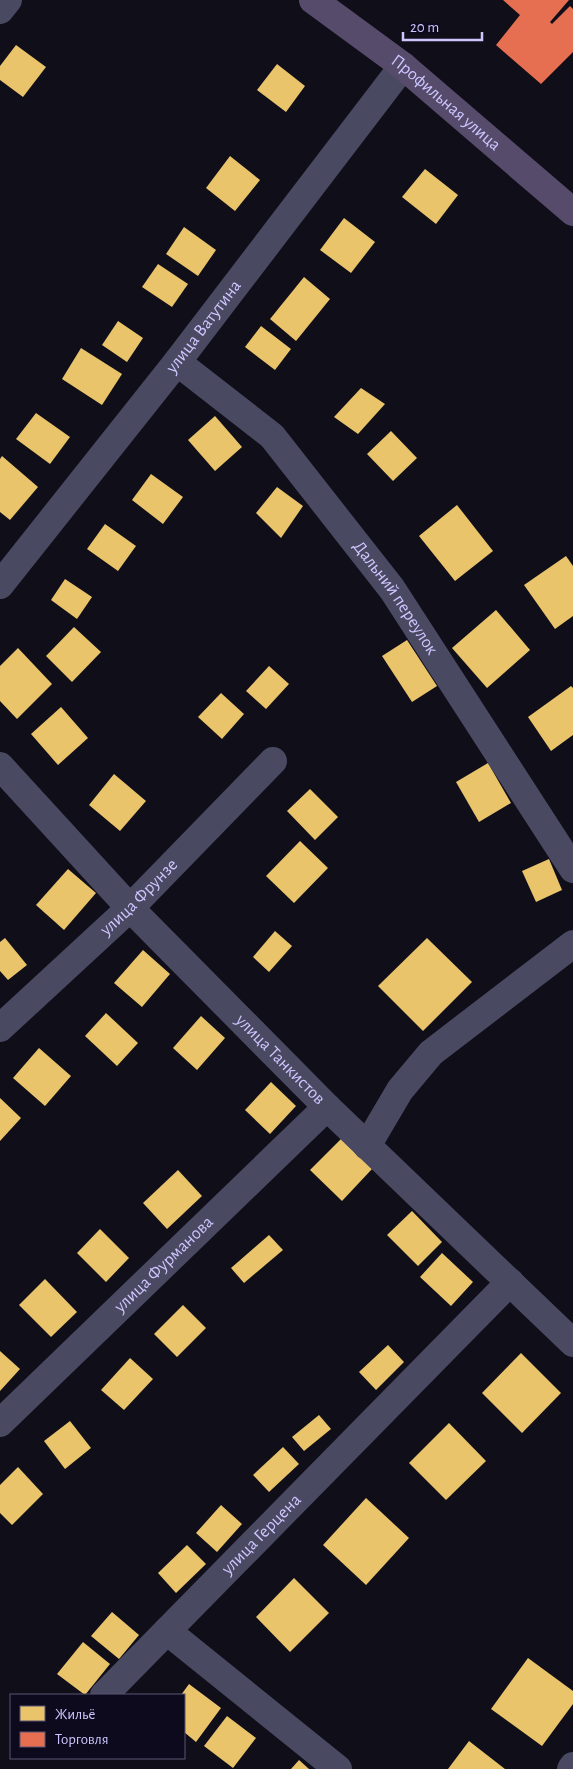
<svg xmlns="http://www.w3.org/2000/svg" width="573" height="1769" font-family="'Alegreya Sans',sans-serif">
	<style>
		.homes { fill: #e9c46a }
		.shops { fill: #e76f51 }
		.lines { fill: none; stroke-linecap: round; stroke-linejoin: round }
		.minor { stroke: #4a4962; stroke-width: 28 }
		.major { stroke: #574b6c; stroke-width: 28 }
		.labels { text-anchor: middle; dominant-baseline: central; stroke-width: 5; stroke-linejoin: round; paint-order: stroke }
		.street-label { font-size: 18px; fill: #cdc6ff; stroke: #0d0a1d }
	</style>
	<rect width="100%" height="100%" fill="#100e19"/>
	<!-- homes -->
	<g class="homes">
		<polygon points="16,45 46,67 23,97 0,80 0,66"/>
		<polygon points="277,64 305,86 286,112 257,90"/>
		<polygon points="230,156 260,180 235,211 206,188"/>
		<polygon points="425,169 458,195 436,224 402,197"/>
		<polygon points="344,218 375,242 351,273 320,250"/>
		<polygon points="184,227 216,250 198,276 166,254"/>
		<polygon points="158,264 188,284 172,307 142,287"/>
		<polygon points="304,277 330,299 296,341 270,319"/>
		<polygon points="118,321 143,338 127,362 102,345"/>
		<polygon points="261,326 291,349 275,370 245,347"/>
		<polygon points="81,348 122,374 102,405 62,379"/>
		<polygon points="361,388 385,404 358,434 334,417"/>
		<polygon points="36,413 70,437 50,464 16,439"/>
		<polygon points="215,416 242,447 215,471 188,440"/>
		<polygon points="391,431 417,458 393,481 367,454"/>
		<polygon points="2,456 38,487 10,520 0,512 0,459"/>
		<polygon points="151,474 183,497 163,524 132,500"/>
		<polygon points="277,487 303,506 281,538 256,513"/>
		<polygon points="457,505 493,551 455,581 419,536"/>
		<polygon points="105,524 136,546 118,571 87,549"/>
		<polygon points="566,556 573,566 573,616 555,629 524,585"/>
		<polygon points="65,579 92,597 77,619 51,600"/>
		<polygon points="496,610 530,650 487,688 452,648"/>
		<polygon points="74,627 101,652 72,682 46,656"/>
		<polygon points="407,640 437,686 412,702 382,656"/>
		<polygon points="18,648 52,684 17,719 0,701 0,666"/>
		<polygon points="269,666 289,684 266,709 246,691"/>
		<polygon points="571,686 573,688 573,735 551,751 528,717"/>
		<polygon points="221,693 244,714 222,739 198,717"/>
		<polygon points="61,707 88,738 58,765 31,734"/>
		<polygon points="488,763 511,803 479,822 456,782"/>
		<polygon points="114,774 146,801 120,831 89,805"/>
		<polygon points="310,789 338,817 315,840 287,811"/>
		<polygon points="300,841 328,868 294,903 266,876"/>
		<polygon points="549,859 562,890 536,902 522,871"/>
		<polygon points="68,869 96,893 64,930 36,905"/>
		<polygon points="275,931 292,946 269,972 253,957"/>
		<polygon points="5,938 27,965 8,980 0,971 0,942"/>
		<polygon points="427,938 472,982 423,1031 378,986"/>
		<polygon points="143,950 170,974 142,1007 114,983"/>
		<polygon points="106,1013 138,1043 117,1066 85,1036"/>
		<polygon points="201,1016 225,1038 197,1070 173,1048"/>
		<polygon points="39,1048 71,1076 45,1106 13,1078"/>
		<polygon points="271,1082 296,1106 270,1134 245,1110"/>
		<polygon points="0,1098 21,1118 0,1141"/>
		<polygon points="341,1139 372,1169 342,1201 310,1170"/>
		<polygon points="178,1170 202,1196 167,1229 143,1203"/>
		<polygon points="412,1211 442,1242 418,1266 387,1235"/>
		<polygon points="100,1229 129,1258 106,1282 77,1253"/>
		<polygon points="269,1235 283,1250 244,1283 231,1268"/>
		<polygon points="442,1253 473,1282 451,1306 420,1277"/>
		<polygon points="45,1279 77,1312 51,1337 19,1305"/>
		<polygon points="183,1305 206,1328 177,1357 154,1334"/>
		<polygon points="388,1345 404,1362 376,1390 359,1372"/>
		<polygon points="0,1351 20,1369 0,1391"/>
		<polygon points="521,1353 561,1393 522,1433 482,1393"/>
		<polygon points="130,1358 153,1379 124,1410 101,1390"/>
		<polygon points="319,1415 331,1429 304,1451 292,1437"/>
		<polygon points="70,1421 91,1448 65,1469 44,1441"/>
		<polygon points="449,1423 486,1461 446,1500 409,1463"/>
		<polygon points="283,1447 299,1464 269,1492 253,1475"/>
		<polygon points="18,1467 43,1494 12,1525 0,1513 0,1485"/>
		<polygon points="366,1498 409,1538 366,1585 323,1545"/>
		<polygon points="221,1505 242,1524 217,1552 196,1533"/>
		<polygon points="187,1545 206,1564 176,1593 158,1573"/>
		<polygon points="294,1578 329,1613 290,1652 256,1617"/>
		<polygon points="112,1612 139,1635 119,1659 91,1636"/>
		<polygon points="83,1642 110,1664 85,1695 57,1674"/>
		<polygon points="528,1658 573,1691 573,1704 542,1746 491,1709"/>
		<polygon points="189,1684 221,1708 196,1742 184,1732 184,1695 181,1695"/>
		<polygon points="227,1716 256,1738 233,1768 204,1746"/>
		<polygon points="469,1741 505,1769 448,1769"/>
		<polygon points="299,1760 309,1769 291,1769"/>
	</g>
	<!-- shops -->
	<polygon class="shops" points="503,0 569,0 550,22 552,24 570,6 573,9 573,52 541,84 496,45 520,15"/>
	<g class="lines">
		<!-- minor -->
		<g class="minor">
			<polyline points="0,10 8,0"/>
			<path id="s1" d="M177,362L272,436L392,589L573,869"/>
			<path id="s2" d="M0,585L177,362L403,66"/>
			<path id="s3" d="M0,766L130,908L327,1107L573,1343"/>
			<path id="s4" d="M0,1028L130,908L273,761"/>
			<polyline points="367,1146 400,1090 431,1053 573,944"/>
			<path id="s5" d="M0,1423L327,1107"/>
			<polyline points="167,1631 338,1769"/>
			<path id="s6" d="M104,1695L510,1282"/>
			<polyline points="571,1769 573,1766"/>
		</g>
		<!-- major -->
		<path class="major" id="s7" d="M313,0L403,66L573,212"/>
	</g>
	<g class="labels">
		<!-- street labels -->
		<g class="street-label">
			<text stroke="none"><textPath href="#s7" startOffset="168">Профильная улица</textPath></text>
			<text stroke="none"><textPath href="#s2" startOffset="329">улица Ватутина</textPath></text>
			<text stroke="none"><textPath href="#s1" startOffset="324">Дальний переулок</textPath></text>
			<text stroke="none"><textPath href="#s4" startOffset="191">улица Фрунзе</textPath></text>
			<text stroke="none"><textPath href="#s3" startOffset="406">улица Танкистов</textPath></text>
			<text stroke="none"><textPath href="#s5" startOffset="228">улица Фурманова</textPath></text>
			<text stroke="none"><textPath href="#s6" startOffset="225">улица Герцена</textPath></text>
		</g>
	</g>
	<!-- legend -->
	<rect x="10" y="1694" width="175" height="65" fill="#0d0a1d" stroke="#5a5577"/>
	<rect x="20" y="1706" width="25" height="15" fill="#e9c46a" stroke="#5a5577"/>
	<text x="55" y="1719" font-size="15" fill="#cdc6ff">Жильё</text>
	<rect x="20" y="1732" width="25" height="15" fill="#e76f51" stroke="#5a5577"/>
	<text x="55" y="1744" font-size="15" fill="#cdc6ff">Торговля</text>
	<!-- scale -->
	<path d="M403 32v8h79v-8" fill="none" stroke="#cdc6ff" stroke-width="2.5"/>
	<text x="410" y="32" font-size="15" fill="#cdc6ff" stroke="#0d0a1d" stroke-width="4" paint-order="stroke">20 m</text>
</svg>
